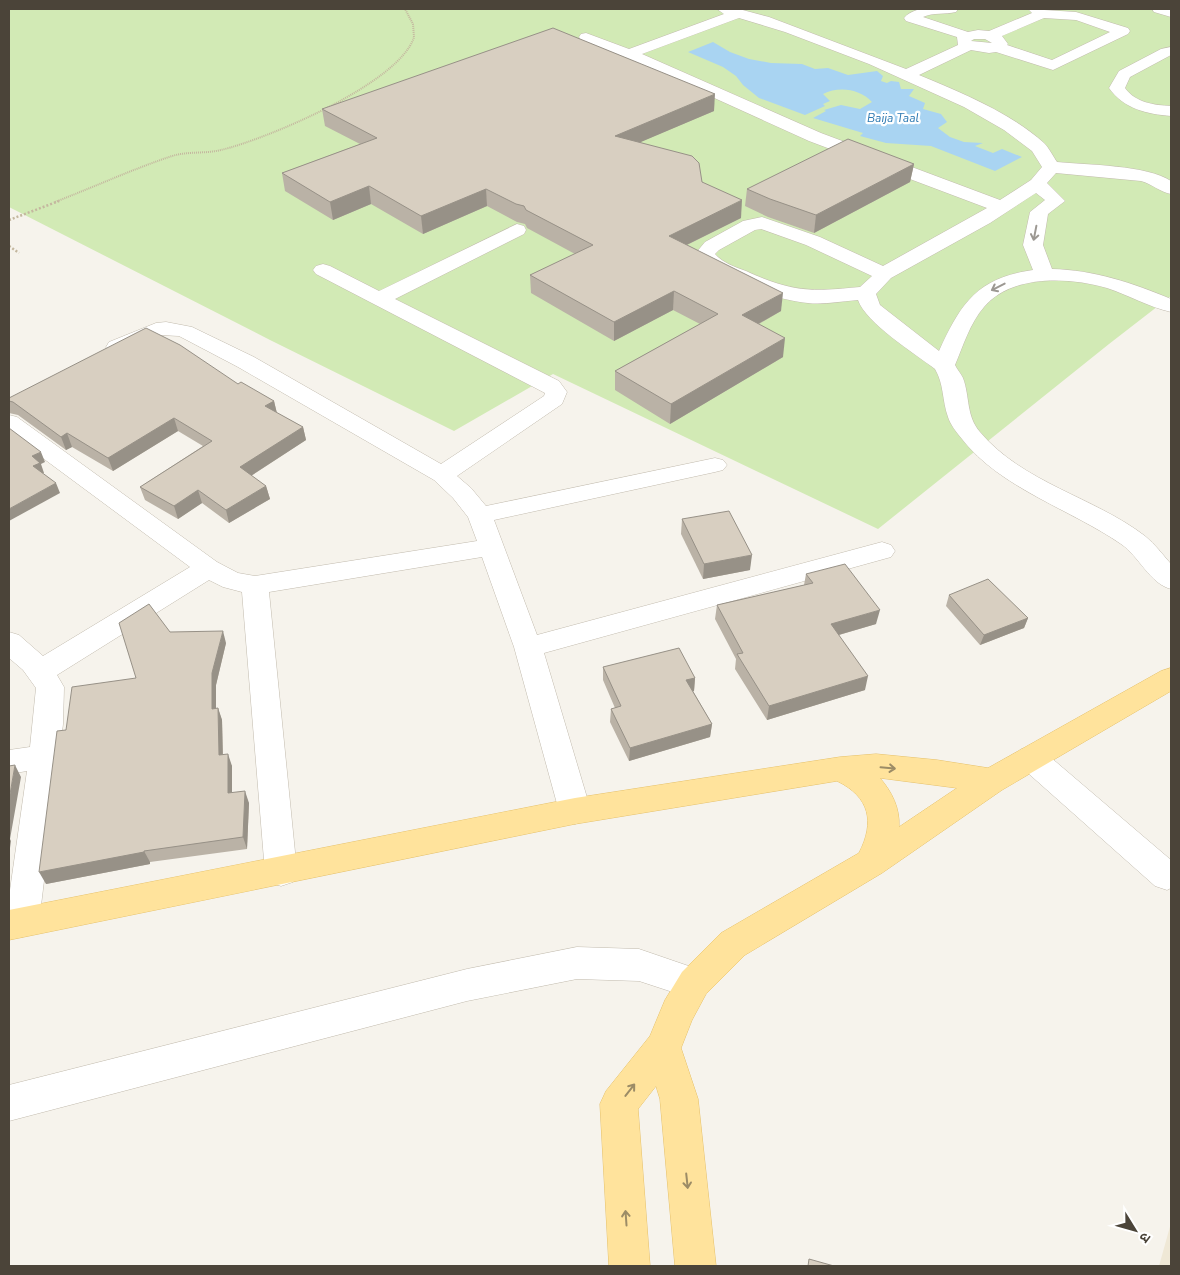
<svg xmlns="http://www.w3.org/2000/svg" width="1180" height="1275" font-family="'Nunito Sans','Noto Sans Devanagari',sans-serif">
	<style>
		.education { fill: #efe8d6 }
		.green { fill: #d2eab5 }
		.water { fill: #a9d4f2 }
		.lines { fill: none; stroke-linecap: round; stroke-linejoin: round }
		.minor-casing { stroke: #c2bbae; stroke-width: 1 }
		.major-casing { stroke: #e6c16a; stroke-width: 1 }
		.path-far1 { stroke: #c4b79f; stroke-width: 2; stroke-dasharray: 1 1; stroke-linecap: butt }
		.path { stroke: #c4b79f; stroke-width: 2.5; stroke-dasharray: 2 2; stroke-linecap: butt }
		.minor { fill: #fff; fill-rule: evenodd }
		.major { fill: #ffe39c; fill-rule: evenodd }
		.wall { fill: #bab2a6 }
		.shaded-wall { fill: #979187 }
		.building { fill: #d8cfc1; stroke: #979187 }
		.oneway { stroke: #9c9892 }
		.oneway2 { stroke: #9c8c66 }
		.labels { text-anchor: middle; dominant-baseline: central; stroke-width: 4.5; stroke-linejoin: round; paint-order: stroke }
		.far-water-label { font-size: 12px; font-style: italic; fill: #2e7ab2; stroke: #fff }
	</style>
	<rect width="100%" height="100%" fill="#f6f3ec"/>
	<!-- education -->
	<polygon class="education" points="1171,1223 1171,1266 1159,1266"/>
	<!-- green -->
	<polygon class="green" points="9,9 1171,9 1171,296 1109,344 878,529 553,374 454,431 270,340 9,207"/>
	<!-- water -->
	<path class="water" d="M713,42L730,52L749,59L771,63L802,64L815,69L828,68L848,75L877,71L883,76L881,81L887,83L891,81L899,82L901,89H914L909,96L925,103L923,109L941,114L947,122L938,128L950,137L964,142L983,143L975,146L993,153L1002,149L1022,157L995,171L931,146L886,143L860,136L863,133L813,118L826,111L824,110L841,105L860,109L872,102C860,89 839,86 823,94L830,101L823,104L825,106L805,115L759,98L743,85L736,76L723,67L688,52Z"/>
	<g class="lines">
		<!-- minor casing -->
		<g class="minor-casing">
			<g id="minor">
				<path d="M717,9H739L769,17L906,69L958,45L957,37L906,21L904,18C915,4 942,9 958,9L956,12C944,15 934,12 923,17L968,32L978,30L989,31L1032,13L1028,9L1076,12L1128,28L1130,31L1128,34L1053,70L996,52L989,53L971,50L919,75C960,92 1011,113 1044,143C1049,148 1053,156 1057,162C1087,165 1147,165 1171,181V194C1160,192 1152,184 1141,181L1056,173L1047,183L1065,201L1048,214L1043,245L1052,269C1094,270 1133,283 1171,299V312C1149,307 1128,295 1107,288C1069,277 1012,274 984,307C970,323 963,346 955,365C957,369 961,374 963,378C970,397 966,416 980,432C1023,483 1094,497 1145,536C1155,544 1163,555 1171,564V589C1150,584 1139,556 1121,544C1070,509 1000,488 962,439C957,433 950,424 948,417C942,400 944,384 935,369C914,353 866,323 858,300C842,301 824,305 808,303C778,300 711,280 695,254L705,242L743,221L762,217L820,237L883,266L987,208L809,141L624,57L581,40L579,37L581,34L586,33L629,49L724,14ZM739,18L785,32L869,64L964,107L1004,130L1032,151L1042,167L1031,180L1000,200L821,133L642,54ZM1044,18L1076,20L1110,32L1052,60L1007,45L1008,44L1002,36ZM974,39H985L992,43L971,41ZM1036,193L1045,200L1030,212L1023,245L1033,270C977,278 961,303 939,351L880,305L876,294L891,278L990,223ZM761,229L806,245L872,276L860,287C811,292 792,292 746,271C735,267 723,263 715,254L719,250L755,230Z"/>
				<polygon points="1152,9 1171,9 1171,17 1154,12"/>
				<path d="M1171,47V55L1130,77L1125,88C1136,103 1154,105 1171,106V116C1147,114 1124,109 1109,88L1119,71L1161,49Z"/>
				<polygon points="517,224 524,226 526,230 524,234 395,299 559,381 567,392 562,404 457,476 471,488 486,506 715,458 723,460 727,465 723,470 715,472 494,520 537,635 882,542 891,545 895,551 891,557 544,653 591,811 586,820 575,824 564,820 559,811 514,647 482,557 269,592 297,872 293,882 281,886 269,882 265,872 242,592 223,587 209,580 57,675 64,687 63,724 39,922 34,932 22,937 10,932 9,897 27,771 9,774 9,750 30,747 36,688 23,670 9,658 9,632 19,635 43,656 190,567 9,433 9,415 17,417 217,562 238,573 255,576 477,541 468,517 453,498 434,480 238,367 179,336 160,335 117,353 109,352 106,347 109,342 156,323 166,322 192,327 254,357 441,464 544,396 545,393 316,274 313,270 316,266 323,264 330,266 379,291"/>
				<polygon points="1031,746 1042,750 1171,860 1171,888 1167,890 1155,886 1020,766 1016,758 1020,750"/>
				<polygon points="577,947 639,949 706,972 711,983 706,994 694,999 639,981 577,979 467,1001 9,1121 9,1085 467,969"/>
			</g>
		</g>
		<!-- major casing -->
		<g class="major-casing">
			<path id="major" d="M1171,668V691L1002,790L882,873L745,955L706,994L692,1020L681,1048L698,1099L716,1266H675L660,1099L656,1086L638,1109L650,1266H609L600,1104L606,1091L650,1036L665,1000L682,972L721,933L859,853C875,822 870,797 837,781L575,824L9,940V910L575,798L840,757L876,754L937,760L988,768L1161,671ZM880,778L957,788L899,827C900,808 892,792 880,778Z"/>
		</g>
		<!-- path-far1 -->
		<path class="path-far1" d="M55,202C94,187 133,169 172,156C188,151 205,154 221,150C267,139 400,83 414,37L413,24L405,9"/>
		<!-- path -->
		<g class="path">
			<polyline points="9,220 59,201"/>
			<polyline points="9,246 19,253"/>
		</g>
		<!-- minor -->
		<use href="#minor" class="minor"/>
		<!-- major -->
		<use href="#major" class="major"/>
	</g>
	<!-- wall -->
	<g class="wall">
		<polygon points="322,109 714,111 640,142 702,182 741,218 687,245 781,311 759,324 783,357 670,424 615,390 615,371 700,324 673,310 614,341 531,293 530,275 575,254 527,228 525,224 517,222 487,206 423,234 371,204 333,220 285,191 282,173 360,144 325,126"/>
		<polygon points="914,164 910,182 814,233 768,217 745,206 747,189"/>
		<polygon points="238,384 274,401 277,413 303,427 306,440 251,476 266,486 270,499 229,523 202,503 178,519 145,500 140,487 203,446 178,431 113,471 72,447 66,450 18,415 9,413 9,398"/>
		<polygon points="682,519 750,570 703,579 681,534"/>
		<polygon points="806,574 876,624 839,635 865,690 767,720 735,669 736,659 715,619 717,605 804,585"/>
		<polygon points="949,595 1028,618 1024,628 980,645 946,606"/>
		<polygon points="226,643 216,685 216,708 218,708 222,720 223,754 232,766 232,792 249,803 247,849 150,862 150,864 46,884 66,730 136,678"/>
		<polygon points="603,667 695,678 694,691 693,691 712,724 710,737 629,761 610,722 611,709 615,708 603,680"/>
	</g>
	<!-- shaded-wall -->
	<g class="shaded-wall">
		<polygon points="715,94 714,111 615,153 615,136"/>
		<polygon points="914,164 910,182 814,233 816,215"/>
		<polygon points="369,186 371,204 333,220 330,202"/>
		<polygon points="486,189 487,206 423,234 421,216"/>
		<polygon points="742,200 741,218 668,254 669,236"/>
		<polygon points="674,291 673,310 614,341 614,322"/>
		<polygon points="783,293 781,311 740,334 742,315"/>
		<polygon points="785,338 783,357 670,424 671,404"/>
		<polygon points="274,401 277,414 265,406"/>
		<polygon points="174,418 178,431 113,471 108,458"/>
		<polygon points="303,427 306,440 243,481 240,467"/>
		<polygon points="67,433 72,447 66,450 61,437"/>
		<polygon points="41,452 45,462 41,464 44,473 37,476 33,466 32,456"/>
		<polygon points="56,483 60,493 9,521 9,509"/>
		<polygon points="266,486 270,499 229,523 226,510"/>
		<polygon points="198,490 202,503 178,519 174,506"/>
		<polygon points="752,555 750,570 703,579 704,564"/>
		<polygon points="880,610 876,624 828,638 831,624"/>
		<polygon points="1028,618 1024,628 980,645 984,635"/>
		<polygon points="223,631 226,643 216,685 216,721 212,709 212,673"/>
		<polygon points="868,676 865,690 767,720 769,706"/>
		<polygon points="695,678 694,691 685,693 686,680"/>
		<polygon points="218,708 222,720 223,767 219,755"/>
		<polygon points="712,724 710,737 629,761 630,748"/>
		<polygon points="228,754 232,766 232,805 228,793"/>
		<polygon points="15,765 21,777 10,839 11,841 9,855 9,800"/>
		<polygon points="245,791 249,803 247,849 243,837"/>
		<polygon points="144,851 150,862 150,864 46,884 39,872"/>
	</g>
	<!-- building -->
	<g class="building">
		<polygon points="553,28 715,94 615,136 692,156 699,163 702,182 742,200 669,236 783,293 742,315 785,338 671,404 615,371 718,314 674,291 614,322 530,275 593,245 526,210 524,206 516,204 486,189 421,216 369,186 330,202 282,173 377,138 322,109"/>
		<polygon points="848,139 914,164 816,215 770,199 747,189"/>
		<polygon points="146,328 180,345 238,384 241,382 274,401 265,406 303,427 240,467 266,486 226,510 198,490 174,506 140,487 212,441 174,418 108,458 67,433 61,437 13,402 9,401 9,398"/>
		<polygon points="9,428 41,452 32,456 40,463 33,466 56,483 9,509"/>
		<polygon points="729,511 752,555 704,564 682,519"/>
		<polygon points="845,564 880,610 831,624 868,676 769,706 737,654 743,653 717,605 813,583 806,574"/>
		<polygon points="988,579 1028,618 984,635 949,595"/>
		<polygon points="149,604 170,632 223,631 212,673 212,709 218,708 219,755 228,754 228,793 245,791 243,837 144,851 144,852 39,872 57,731 66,730 72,687 136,678 119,623"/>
		<polygon points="679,648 695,678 686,680 712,724 630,748 611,709 621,706 603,667"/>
		<polygon points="15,765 9,800 9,766"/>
		<polygon points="809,1259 834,1266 808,1266"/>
	</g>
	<!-- one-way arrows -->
	<defs><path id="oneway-shaft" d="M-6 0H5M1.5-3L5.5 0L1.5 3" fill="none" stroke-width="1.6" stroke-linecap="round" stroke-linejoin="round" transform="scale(1.25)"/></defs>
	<g class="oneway">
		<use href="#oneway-shaft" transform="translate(1035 233) rotate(101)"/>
		<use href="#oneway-shaft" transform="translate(998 287) rotate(153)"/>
	</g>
	<g class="oneway2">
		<use href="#oneway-shaft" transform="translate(888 768) rotate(5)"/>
		<use href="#oneway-shaft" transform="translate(630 1090) rotate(-52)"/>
		<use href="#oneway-shaft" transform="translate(687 1181) rotate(84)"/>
		<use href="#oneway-shaft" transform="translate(626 1218) rotate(-94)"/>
	</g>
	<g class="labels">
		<!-- far-water labels -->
		<g class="far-water-label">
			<text x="893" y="118">Baija Taal</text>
		</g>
	</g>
	<!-- border -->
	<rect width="1180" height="1275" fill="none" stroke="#4b4439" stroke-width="20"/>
	<!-- north arrow -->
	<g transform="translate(1135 1230) rotate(127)" stroke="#ffffff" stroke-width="4" paint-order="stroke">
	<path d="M0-4L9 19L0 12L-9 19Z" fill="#4b4439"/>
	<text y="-8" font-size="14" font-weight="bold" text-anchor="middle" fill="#4b4439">उ</text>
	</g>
</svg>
